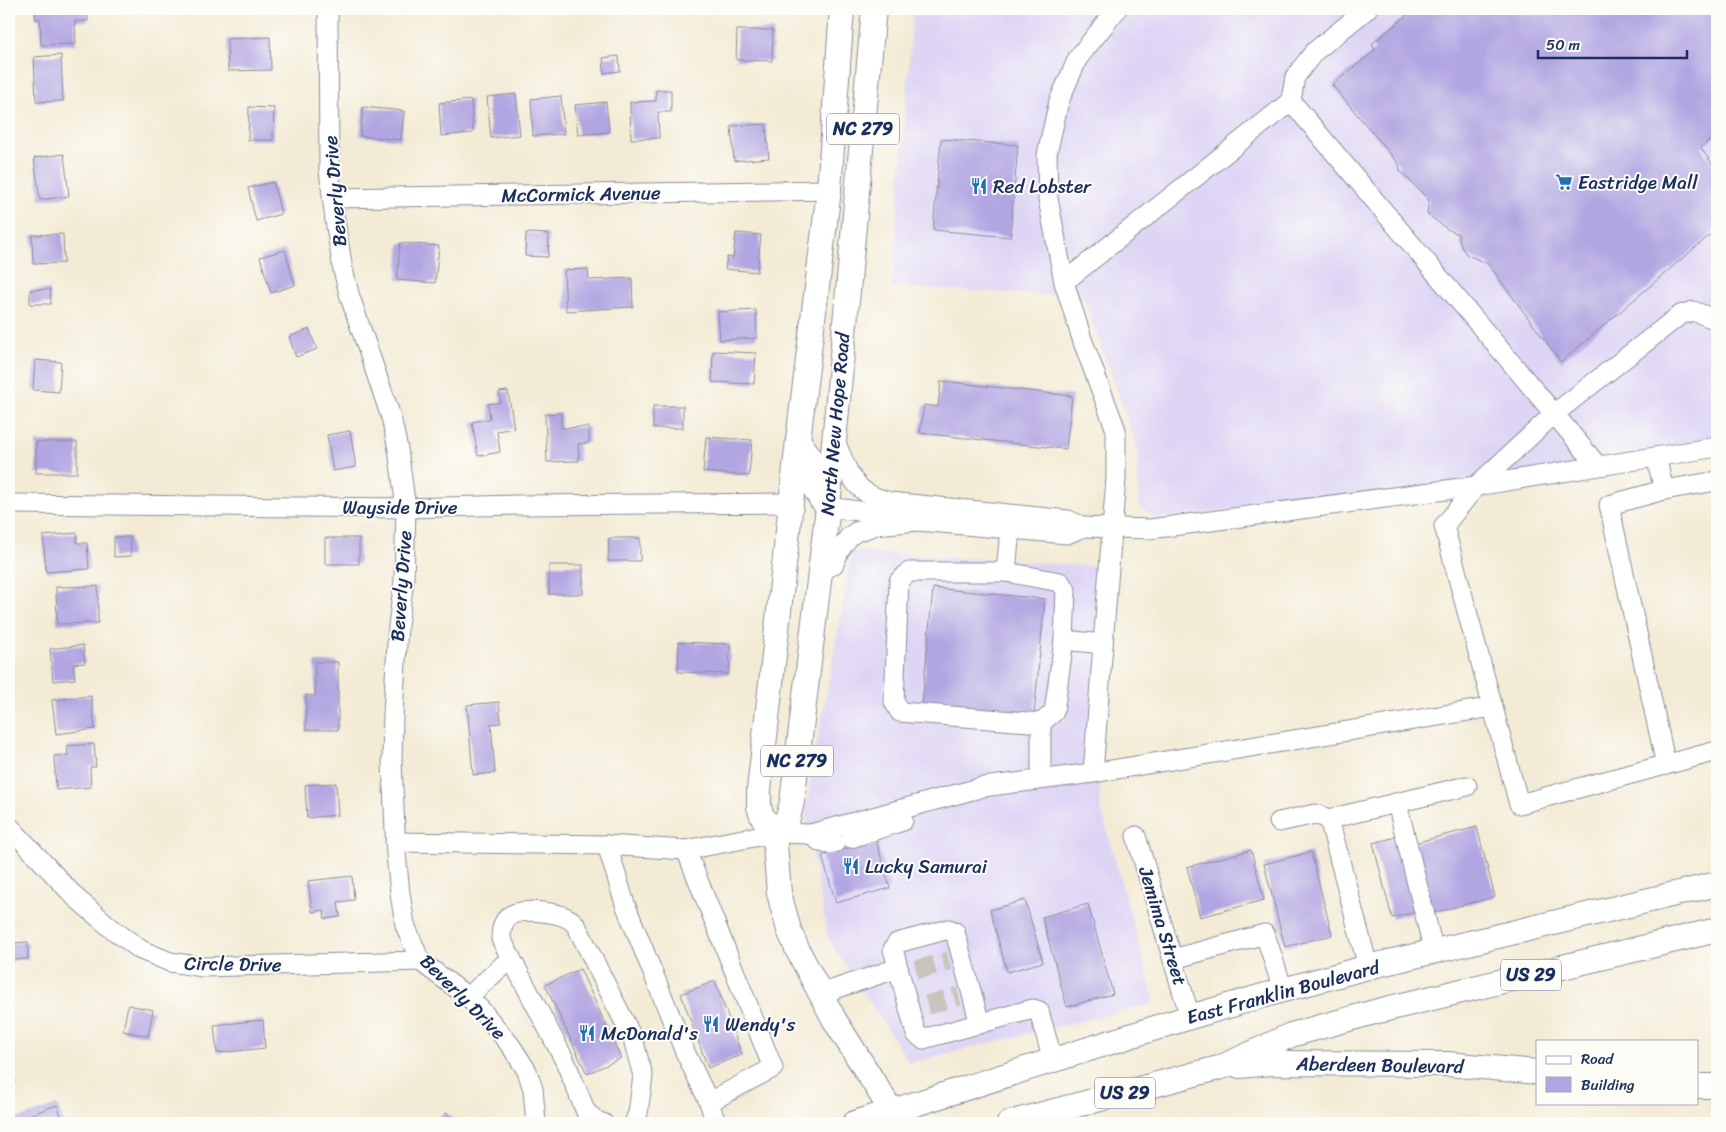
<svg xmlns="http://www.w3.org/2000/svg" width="1726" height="1132" font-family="Sriracha,sans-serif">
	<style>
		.built { fill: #ded5f5 }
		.building { fill: #b2a6e2 }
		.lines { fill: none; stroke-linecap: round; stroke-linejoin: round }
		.minor-tunnel { stroke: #c8c5bd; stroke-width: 19; stroke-dasharray: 19 9; stroke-linecap: butt }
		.minor-casing { stroke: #878d9a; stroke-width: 21 }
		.major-casing { stroke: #878d9a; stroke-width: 26 }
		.minor { stroke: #fff; stroke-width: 19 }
		.major { stroke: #fff; stroke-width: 24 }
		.labels { text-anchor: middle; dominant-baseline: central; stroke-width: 4; stroke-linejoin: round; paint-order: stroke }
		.shield { fill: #fdfcf7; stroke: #5f6c8c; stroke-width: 1 }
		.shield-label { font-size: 18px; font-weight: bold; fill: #1b2f5e }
		.poi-label { font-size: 19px; fill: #1b2f5e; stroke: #fdfcf7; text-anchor: start }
		.street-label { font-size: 19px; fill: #1b2f5e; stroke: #fdfcf7 }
	</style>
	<rect width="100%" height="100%" fill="#fdfcf7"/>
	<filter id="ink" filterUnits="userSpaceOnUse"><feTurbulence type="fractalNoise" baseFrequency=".02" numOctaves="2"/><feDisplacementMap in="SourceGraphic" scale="10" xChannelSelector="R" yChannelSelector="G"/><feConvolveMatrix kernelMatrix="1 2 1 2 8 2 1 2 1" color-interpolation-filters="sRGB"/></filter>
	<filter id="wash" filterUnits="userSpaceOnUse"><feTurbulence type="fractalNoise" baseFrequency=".0096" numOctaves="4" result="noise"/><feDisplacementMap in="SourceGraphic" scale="20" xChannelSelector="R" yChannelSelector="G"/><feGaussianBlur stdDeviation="1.12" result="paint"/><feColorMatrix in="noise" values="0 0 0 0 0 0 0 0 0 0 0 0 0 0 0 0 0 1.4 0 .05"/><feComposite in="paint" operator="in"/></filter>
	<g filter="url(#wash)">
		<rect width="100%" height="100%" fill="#f3ebd5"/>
		<!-- built -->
		<g class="built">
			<polygon points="913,9 1717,9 1717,449 1156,519 1138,505 1137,446 1083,297 892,287"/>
			<polygon points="852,551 1096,566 1100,805 1155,1003 909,1063 828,938 805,812"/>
		</g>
		<g id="blocks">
			<!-- building -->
			<g class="building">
				<polygon points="35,9 88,9 88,21 75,21 76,44 41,45 40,19 36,19"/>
				<polygon points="1414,9 1717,9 1717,134 1701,148 1717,171 1717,229 1561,362 1488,264 1466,254 1461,246 1458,234 1447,229 1427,214 1429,200 1400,171 1399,164 1332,85 1375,50 1372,44"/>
				<polygon points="737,30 773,30 772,61 736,60"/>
				<polygon points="270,37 271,70 228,71 227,39"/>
				<polygon points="61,55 63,101 36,102 34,57"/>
				<polygon points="619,56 620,71 604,73 603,58"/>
				<polygon points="656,90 671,90 671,112 658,112 659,138 631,139 630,102 656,101"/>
				<polygon points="516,94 520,135 491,138 487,97"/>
				<polygon points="561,96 564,134 533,136 531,99"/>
				<polygon points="471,100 473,133 441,136 439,103"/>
				<polygon points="606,102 609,132 578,135 575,105"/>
				<polygon points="249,107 274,108 273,140 248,140"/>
				<polygon points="363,107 404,111 401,140 360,136"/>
				<polygon points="766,124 769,158 734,161 731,126"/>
				<polygon points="941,139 1018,145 1010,237 933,230"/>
				<polygon points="64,154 69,196 40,200 34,158"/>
				<polygon points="273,182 281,214 256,221 248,188"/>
				<polygon points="526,233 549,234 548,257 525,256"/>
				<polygon points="736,233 761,235 757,272 725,269 727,257 733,258"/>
				<polygon points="63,234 64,263 33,264 32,235"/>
				<polygon points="400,243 439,246 435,283 397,280"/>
				<polygon points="285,250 295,285 271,293 260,257"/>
				<polygon points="588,269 589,280 632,278 633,307 566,311 564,270"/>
				<polygon points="50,289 51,304 30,304 30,290"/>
				<polygon points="756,310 757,338 720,340 718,312"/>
				<polygon points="309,329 317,349 296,357 289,337"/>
				<polygon points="713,351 756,353 754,384 712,382"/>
				<polygon points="35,360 61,362 59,392 33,390"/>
				<polygon points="941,381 1072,396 1066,449 920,433 924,405 938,407"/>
				<polygon points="508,391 514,428 497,431 500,452 478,456 472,422 490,419 488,404 501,402 499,392"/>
				<rect x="653" y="406" width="30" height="22"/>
				<polygon points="561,413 561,428 589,427 589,443 578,444 579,461 547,462 545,414"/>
				<polygon points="350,431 356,467 333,471 327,435"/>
				<polygon points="706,437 752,440 749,476 703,472"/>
				<rect x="36" y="442" width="41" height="31"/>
				<polygon points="77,533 77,543 87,543 89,569 46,572 43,536"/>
				<polygon points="114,537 130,537 131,556 114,557"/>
				<rect x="325" y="538" width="34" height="26"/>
				<polygon points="609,538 640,538 640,561 608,561"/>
				<rect x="549" y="565" width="34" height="29"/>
				<polygon points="98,586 98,623 57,624 56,587"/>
				<polygon points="933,588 1045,599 1034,715 922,704"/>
				<polygon points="679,642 730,644 729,674 678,672"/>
				<polygon points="83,645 85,663 73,664 75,679 53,681 50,649"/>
				<polygon points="315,662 338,662 338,730 306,730 306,695 315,696"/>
				<polygon points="91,696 95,729 56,734 52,700"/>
				<polygon points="499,702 501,723 491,724 495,773 473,775 467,705"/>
				<polygon points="94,744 96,767 90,767 91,787 56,790 54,756 68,755 67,746"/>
				<polygon points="336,783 338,815 307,818 305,785"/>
				<polygon points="1477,827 1495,897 1432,913 1414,843"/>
				<polygon points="1396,837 1415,912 1392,918 1373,843"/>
				<polygon points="876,840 890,888 836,903 822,856"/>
				<polygon points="1251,850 1264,900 1200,917 1187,867"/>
				<polygon points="1311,852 1332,935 1285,947 1264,864"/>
				<polygon points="352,876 354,900 338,902 340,917 325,919 324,910 312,912 308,881"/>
				<polygon points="1025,900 1043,962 1007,972 990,910"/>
				<polygon points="1088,904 1113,994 1067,1007 1042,917"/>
				<polygon points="28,942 28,959 11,960 11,976 9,976 9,943"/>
				<polygon points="580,969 621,1058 587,1074 545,985"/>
				<polygon points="715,981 742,1055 708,1068 681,994"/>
				<polygon points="128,1005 153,1010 148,1036 123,1031"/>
				<polygon points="263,1020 265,1048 217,1053 214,1025"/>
				<polygon points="9,1048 11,1048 15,1082 9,1082"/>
				<polygon points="57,1105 64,1123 9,1123 9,1122"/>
				<polygon points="446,1113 457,1123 437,1123"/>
			</g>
		</g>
	</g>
	<g filter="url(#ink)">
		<use href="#blocks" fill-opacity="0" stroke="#878d9a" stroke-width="1"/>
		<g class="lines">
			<!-- minor-tunnel -->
			<g class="minor-tunnel">
				<polyline points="916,970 949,961"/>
				<polyline points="927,1005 959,996"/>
			</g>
			<!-- minor casing -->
			<g class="minor-casing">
				<g id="minor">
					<polyline points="328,9 329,170 335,220 343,270 350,297 391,417 398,449 406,508 404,580 398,626 393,714 392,762 396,854 400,893 405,925 420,961 468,997 483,1012 511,1046 527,1071 533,1089 536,1123"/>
					<polyline points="1291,101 1295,77 1314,52 1367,9"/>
					<polyline points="333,198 829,190"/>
					<polyline points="1064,282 1291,101 1598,466"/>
					<polyline points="1717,320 1693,311 1680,315 1554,414 1476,486 1444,526 1519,804 1717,751"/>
					<path d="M834,439C842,455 848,480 864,491C871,497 881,499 890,502L1068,520L1084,527L1150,529L1476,486L1717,447"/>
					<polyline points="1656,457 1664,490 1717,481"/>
					<polyline points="1664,490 1609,505 1666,765"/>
					<polyline points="9,504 406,508 517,505 791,503"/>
					<polyline points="828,507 897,516"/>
					<polyline points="1010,529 1006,572 909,572 899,581 894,702 900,712 1041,723 1041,779"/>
					<polyline points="1006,572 1060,582 1066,590 1064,640"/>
					<polyline points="819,573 834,564 839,551 849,537 856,532 876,525 918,521 1067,534 1084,527"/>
					<polyline points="1041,723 1054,712 1064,640 1103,644"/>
					<polyline points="1093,773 1493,707"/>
					<polyline points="1397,803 1434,952"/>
					<polyline points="1279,822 1315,814 1329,819"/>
					<polyline points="9,826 75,897 111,928 141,950 170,962 203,967 420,961"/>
					<path d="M811,834C819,842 823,845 835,843"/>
					<polyline points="1136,836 1190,1017"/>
					<polyline points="851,838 903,821"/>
					<polyline points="395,842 607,845"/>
					<polyline points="686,850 773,1068 709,1102"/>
					<polyline points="1173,959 1265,934 1283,990"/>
					<polyline points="1368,967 1329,819 1467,786"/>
					<polyline points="820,994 898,968"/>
					<polyline points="468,997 511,958"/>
					<polyline points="980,1024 955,932 949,929 897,943 893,949 916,1034 923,1039 1033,1009 1039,1011 1053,1061"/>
					<path d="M603,1123L598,1122L586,1112L565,1061L501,939C501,930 503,920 511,915C524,908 557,912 569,919C572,920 575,924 577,927L633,1039L643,1076L638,1113L634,1123"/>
					<polyline points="716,1123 709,1102 685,1052 625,904 607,845 686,850 774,833 811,834 983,787 1093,773 1116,478 1116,430 1083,342 1064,282 1048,199 1047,154 1059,101 1078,58 1117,9"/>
				</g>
			</g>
			<!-- major casing -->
			<g class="major-casing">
				<g id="major">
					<polyline points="842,9 829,190 798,440 759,790 759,807 762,816 774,833 779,893 789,930 798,951 834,1019 899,1123"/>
					<polyline points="798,440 810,457 815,489 821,499 828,507"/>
					<polyline points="774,833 788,818 792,802 828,507 874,9"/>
					<polyline points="1239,1066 1271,1063 1447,1064 1537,1072"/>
					<polyline points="1697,1086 1717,1086"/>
					<polyline points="855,1123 1190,1017 1283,990 1368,967 1717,884"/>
					<polyline points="1009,1123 1222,1067 1291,1035 1378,1011 1717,930"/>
				</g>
			</g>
			<!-- minor -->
			<use href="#minor" class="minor"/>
			<!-- major -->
			<use href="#major" class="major"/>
		</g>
	</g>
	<!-- icons -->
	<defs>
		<g id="supermarket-bare" transform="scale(1.35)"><path d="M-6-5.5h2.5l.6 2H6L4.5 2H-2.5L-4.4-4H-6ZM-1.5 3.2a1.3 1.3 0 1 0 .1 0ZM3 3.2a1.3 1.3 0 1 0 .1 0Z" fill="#1f6fb2" stroke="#fdfcf7" stroke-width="2.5" paint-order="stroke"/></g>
		<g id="restaurant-bare" transform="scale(1.35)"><path d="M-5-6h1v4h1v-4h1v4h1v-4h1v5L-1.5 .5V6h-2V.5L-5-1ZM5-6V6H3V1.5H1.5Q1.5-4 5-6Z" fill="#1f6fb2" stroke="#fdfcf7" stroke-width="2.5" paint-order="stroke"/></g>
	</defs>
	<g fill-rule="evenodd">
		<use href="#supermarket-bare" x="1564" y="182"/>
		<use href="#restaurant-bare" x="979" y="186"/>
		<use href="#restaurant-bare" x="851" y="866"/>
		<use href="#restaurant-bare" x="711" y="1024"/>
		<use href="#restaurant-bare" x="587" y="1033"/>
	</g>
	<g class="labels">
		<!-- shield labels -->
		<g class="shield">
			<rect x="827" y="113.5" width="72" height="31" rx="4"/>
			<rect x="761" y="745.5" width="72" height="31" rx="4"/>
			<rect x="1501" y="959.5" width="60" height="31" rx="4"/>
			<rect x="1095" y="1077.5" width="60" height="31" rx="4"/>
		</g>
		<g class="shield-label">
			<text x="863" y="129">NC 279</text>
			<text x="797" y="761">NC 279</text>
			<text x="1531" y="975">US 29</text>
			<text x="1125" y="1093">US 29</text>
		</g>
		<!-- poi labels -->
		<g class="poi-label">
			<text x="1578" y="182">Eastridge Mall</text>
			<text x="993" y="186">Red Lobster</text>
			<text x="865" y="866">Lucky Samurai</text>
			<text x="725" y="1024">Wendy's</text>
			<text x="601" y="1033">McDonald's</text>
		</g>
		<!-- street labels -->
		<g class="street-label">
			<text transform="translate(335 191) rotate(-95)">Beverly Drive</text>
			<text transform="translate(581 194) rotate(-1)">McCormick Avenue</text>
			<text transform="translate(835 424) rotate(-85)">North New Hope Road</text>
			<text x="400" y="507">Wayside Drive</text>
			<text transform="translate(401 586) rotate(-86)">Beverly Drive</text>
			<text transform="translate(1163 926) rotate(73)">Jemima Street</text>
			<text transform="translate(233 964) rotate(1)">Circle Drive</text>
			<text transform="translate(1283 992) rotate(-15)">East Franklin Boulevard</text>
			<text transform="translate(463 997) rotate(45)">Beverly Drive</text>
			<text transform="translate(1380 1065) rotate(1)">Aberdeen Boulevard</text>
		</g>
	</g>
	<!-- margin -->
	<rect width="1726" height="1132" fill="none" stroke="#fdfcf7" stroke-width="30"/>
	<!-- legend -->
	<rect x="1536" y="1040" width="162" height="65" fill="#fdfcf7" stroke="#a3aaba"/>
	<rect x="1546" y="1056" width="25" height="8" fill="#ffffff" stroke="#a3aaba"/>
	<text x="1581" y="1064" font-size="15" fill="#1b2f5e">Road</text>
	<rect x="1546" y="1077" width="25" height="15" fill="#b2a6e2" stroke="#a3aaba"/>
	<text x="1581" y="1090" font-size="15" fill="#1b2f5e">Building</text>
	<!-- scale -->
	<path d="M1538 50v8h149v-8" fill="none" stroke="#1b2f5e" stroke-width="2.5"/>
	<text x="1546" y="50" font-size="15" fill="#1b2f5e" stroke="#fdfcf7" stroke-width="4" paint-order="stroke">50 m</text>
</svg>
